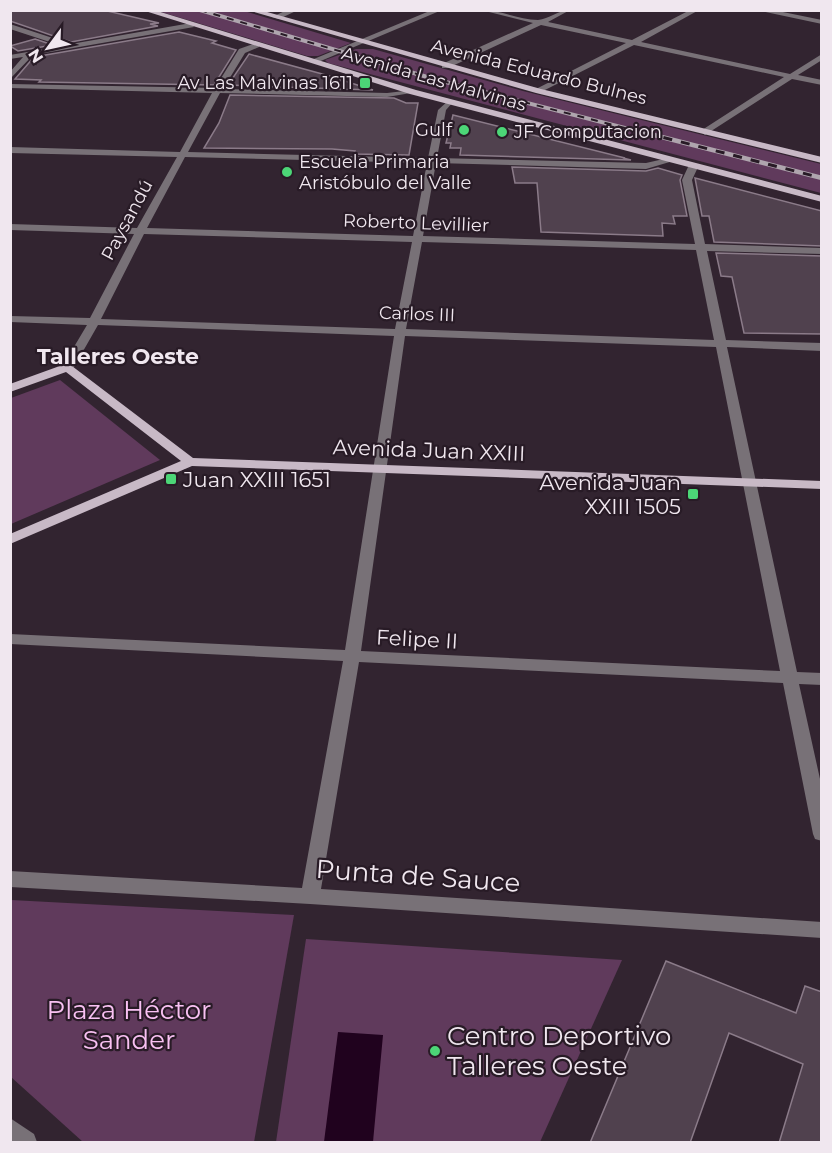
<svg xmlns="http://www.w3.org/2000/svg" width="832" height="1153" font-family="Montserrat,sans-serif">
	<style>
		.green { fill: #603a5c }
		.water { fill: #20021e }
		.building { fill: #50414e; stroke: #8b7b89; stroke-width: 1.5 }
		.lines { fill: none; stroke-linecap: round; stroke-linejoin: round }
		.minor { fill: #787177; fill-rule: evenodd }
		.major { fill: #c8b9c6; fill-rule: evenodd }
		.rail-far1-casing { stroke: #afa5ae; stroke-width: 4 }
		.rail-casing { stroke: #afa5ae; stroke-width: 4.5 }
		.rail-far1 { stroke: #281b26; stroke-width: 2; stroke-dasharray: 7; stroke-linecap: butt }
		.rail { stroke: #281b26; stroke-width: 3; stroke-dasharray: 9; stroke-linecap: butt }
		.poi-dot { fill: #4cd677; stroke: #281b26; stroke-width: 2 }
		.labels { text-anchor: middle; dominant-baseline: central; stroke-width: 4.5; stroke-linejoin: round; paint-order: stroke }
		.far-street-label { font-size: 18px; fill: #f0e7ef; stroke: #281b26 }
		.far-poi-label { font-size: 18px; fill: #f0e7ef; stroke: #281b26; text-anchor: end }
		.street-label { font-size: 21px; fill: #f0e7ef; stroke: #281b26 }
		.poi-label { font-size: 21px; fill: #f0e7ef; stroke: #281b26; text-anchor: start }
		.far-district-label { font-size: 22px; font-weight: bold; fill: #f0e7ef; stroke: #281b26 }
		.near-street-label { font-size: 26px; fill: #f0e7ef; stroke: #281b26 }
		.near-park-label { font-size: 26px; fill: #f9c1f3; stroke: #281b26 }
		.near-poi-label { font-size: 26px; fill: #f0e7ef; stroke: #281b26; text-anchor: start }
	</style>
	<rect width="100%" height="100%" fill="#322430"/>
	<!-- green -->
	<g class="green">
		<polygon points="158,11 244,11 351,43 318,56 307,56"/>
		<polygon points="356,49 373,49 523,91 821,164 821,193 328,63 325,60"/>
		<polygon points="60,380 160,460 11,524 11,398"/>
		<polygon points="11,900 294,915 254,1142 83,1142 11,1077"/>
		<polygon points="306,939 622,960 540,1142 276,1142"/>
	</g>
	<!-- water -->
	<polygon class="water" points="338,1032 383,1035 373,1142 324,1142"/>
	<!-- building -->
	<g class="building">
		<polygon points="10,10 103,10 159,23 150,24 158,26 71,42 10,21"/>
		<polygon points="179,32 216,41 212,43 236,50 214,85 39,82 41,80 15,79 34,57"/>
		<polygon points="35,39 53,45 18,51 10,46"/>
		<polygon points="249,54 326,75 373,90 228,85"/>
		<polygon points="230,95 394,98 406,103 418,103 409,155 354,154 355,151 332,149 204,148 219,123"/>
		<polygon points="453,115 625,158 623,158 631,160 460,155 461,148 450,148 451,143 446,143"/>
		<polygon points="512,167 646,171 658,168 682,175 680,180 687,216 673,216 675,224 662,223 663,236 541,232 537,183 515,183"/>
		<polygon points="695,178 822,211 822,246 714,242 709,216 702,216"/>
		<polygon points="716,253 822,256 822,334 744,333 732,277 721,276"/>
		<polygon points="666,961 796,1013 805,986 822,992 822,1143 779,1143 803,1064 729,1033 690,1143 590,1143"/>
	</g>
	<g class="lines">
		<!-- minor -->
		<g class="minor">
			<polygon points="287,10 298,10 279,19 272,17"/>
			<polygon points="432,10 442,10 316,63 309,61"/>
			<path d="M481,10C501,10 520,20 538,20C549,19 558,10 570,10L548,22L632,40L690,10H699L641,42L790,74L822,54V60L798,75L822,80V85L792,79L705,135L701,132L702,130L784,77L634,45L539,93L535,91L536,89L626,43L541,25L448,68H442V64L533,23Z"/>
			<polygon points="756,10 773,10 822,20 822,24"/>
			<polygon points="191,23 194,27 33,55 10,79 10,72 23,57 10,59 10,55 62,46 10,29 10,24 71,44"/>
			<path d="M256,43H259V47L245,53L223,89L387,93L413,90L417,92L387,97L220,93L188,152L428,158L438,110L449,100L453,102L446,110L437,158L646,163L668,158L673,161L646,169L436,163L423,236L695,244L682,180L688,167L693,164L698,167L692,180L705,244L822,248V254L707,251L726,340L822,343V351L727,347L797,672L822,673V685L799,684L822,788V841L815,839L813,834L783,683L359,662L321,889L822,922V938L310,904L10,887V871L302,888L343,661L10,644V634L345,650L394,336L98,325L74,367L68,371L62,367L87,325L10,322V316L90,318L134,234L10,230V224L137,228L177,157L10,153V147L180,152L212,93L10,88V84L215,88L239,49ZM185,157L427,163L413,236L147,228ZM144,234L412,242L395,329L101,319ZM422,242L696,250L714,340L406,329ZM405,336L716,347L780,671L361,651Z"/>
			<polygon points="10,1118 34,1134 37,1142 10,1142"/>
		</g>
		<!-- major -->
		<g class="major">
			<polygon points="142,10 154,10 416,90 822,196 822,202 410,94"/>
			<polygon points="247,10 260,10 541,89 822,157 822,163 536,93"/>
			<polygon points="68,363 193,458 822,481 822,489 192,466 10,544 10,534 181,461 66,372 10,392 10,384"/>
		</g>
		<!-- rail-far1 casing -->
		<g class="rail-far1-casing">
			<polyline id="rail-far1" points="200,10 434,79 652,135"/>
		</g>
		<!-- rail casing -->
		<g class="rail-casing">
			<polyline id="rail" points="646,133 822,178"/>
		</g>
		<!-- rail-far1 -->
		<use href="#rail-far1" class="rail-far1"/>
		<!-- rail -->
		<use href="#rail" class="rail"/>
	</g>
	<!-- markers -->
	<g class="poi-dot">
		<rect x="359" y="77" width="12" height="12" rx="3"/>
		<circle cx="464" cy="130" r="6"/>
		<circle cx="502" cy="132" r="6"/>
		<circle cx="287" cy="172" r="6"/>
		<rect x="165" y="473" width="12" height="12" rx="3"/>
		<rect x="687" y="488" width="12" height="12" rx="3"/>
		<circle cx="435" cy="1051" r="6"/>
	</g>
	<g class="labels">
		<!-- far-street labels -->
		<g class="far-street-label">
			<text transform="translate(539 72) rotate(14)">Avenida Eduardo Bulnes</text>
			<text transform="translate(434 79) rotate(16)">Avenida Las Malvinas</text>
			<text transform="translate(127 220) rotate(-62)">Paysandú</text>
			<text transform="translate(416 223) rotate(2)">Roberto Levillier</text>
			<text transform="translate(417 314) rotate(2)">Carlos III</text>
		</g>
		<!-- far-poi labels -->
		<g class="far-poi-label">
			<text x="353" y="83">Av Las Malvinas 1611</text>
			<text x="452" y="130">Gulf</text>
			<text x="514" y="132" text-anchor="start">JF Computacion</text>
			<text x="299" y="162" text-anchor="start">Escuela Primaria<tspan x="299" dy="21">Aristóbulo del Valle</tspan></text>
		</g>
		<!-- street labels -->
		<g class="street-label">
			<text transform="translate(429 450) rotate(2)">Avenida Juan XXIII</text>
			<text transform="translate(417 639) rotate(3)">Felipe II</text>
		</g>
		<!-- poi labels -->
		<g class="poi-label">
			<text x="183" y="479">Juan XXIII 1651</text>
			<text x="681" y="482" text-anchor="end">Avenida Juan<tspan x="681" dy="24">XXIII 1505</tspan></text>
		</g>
		<!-- far-district labels -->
		<g class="far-district-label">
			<text x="118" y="356">Talleres Oeste</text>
		</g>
		<!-- near-street labels -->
		<g class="near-street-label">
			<text transform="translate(418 876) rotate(4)">Punta de Sauce</text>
		</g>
		<!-- near-park labels -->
		<g class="near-park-label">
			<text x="129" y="1010">Plaza Héctor<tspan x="129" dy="30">Sander</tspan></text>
		</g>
		<!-- near-poi labels -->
		<g class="near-poi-label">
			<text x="447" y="1036">Centro Deportivo<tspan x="447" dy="30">Talleres Oeste</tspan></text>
		</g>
	</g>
	<!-- border -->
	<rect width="832" height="1153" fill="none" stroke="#f0e7ef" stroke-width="24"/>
	<!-- north arrow -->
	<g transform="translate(48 48) rotate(237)" stroke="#281b26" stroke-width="4.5" paint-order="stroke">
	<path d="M0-4.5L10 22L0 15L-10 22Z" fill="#f0e7ef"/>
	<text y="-9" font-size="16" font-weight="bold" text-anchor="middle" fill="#f0e7ef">N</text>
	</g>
</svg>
